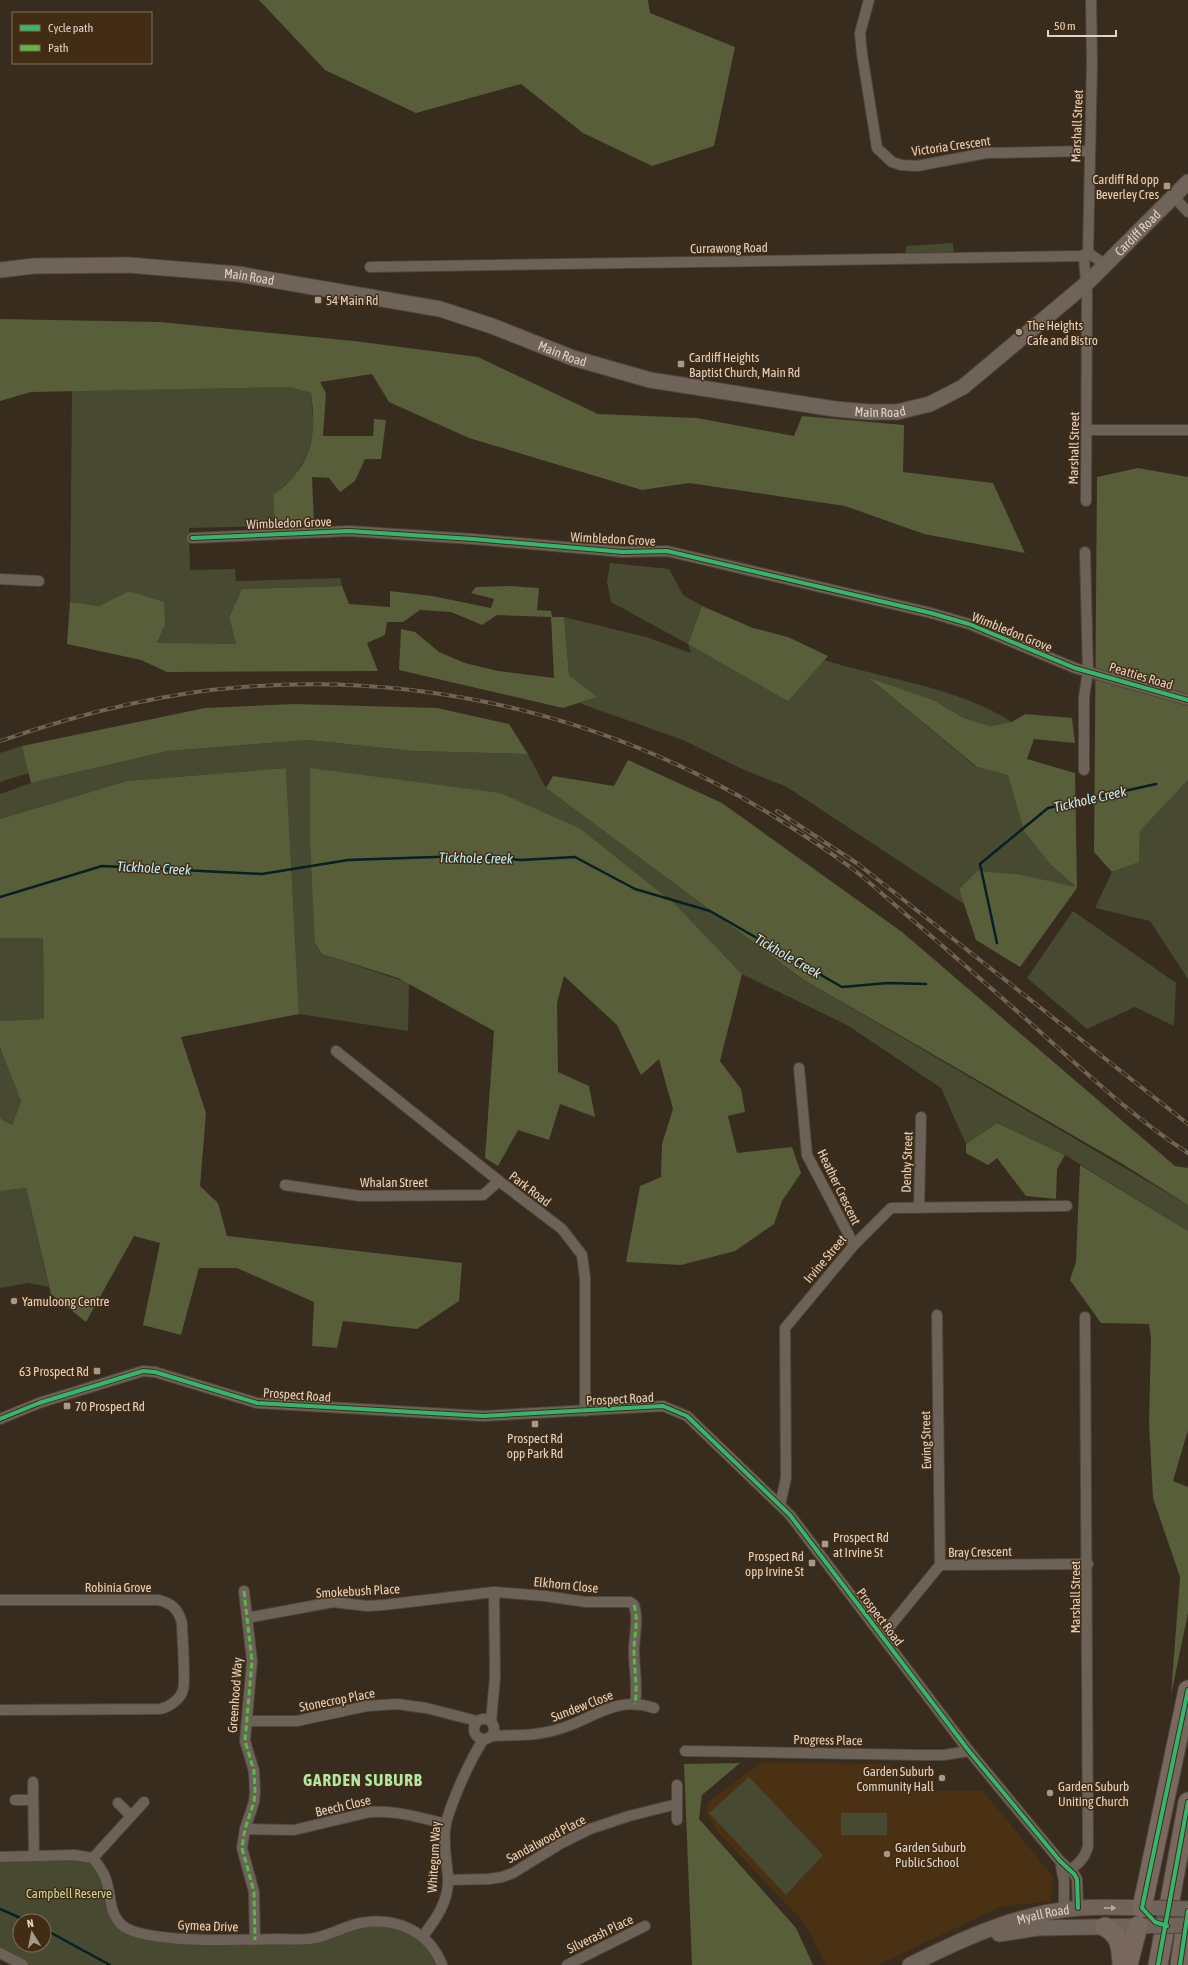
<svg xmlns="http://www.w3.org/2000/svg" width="1188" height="1965" font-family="'Asap Condensed',sans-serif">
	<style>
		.built { fill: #4b3114 }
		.green { fill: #474931; fill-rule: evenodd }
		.forest { fill: #585d3a }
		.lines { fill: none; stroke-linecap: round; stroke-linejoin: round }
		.stream { stroke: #072023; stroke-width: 2.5 }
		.street-casing { stroke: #51463c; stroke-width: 12 }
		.secondary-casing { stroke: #51463c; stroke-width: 17 }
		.highway-casing { stroke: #51463c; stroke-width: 21 }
		.street { stroke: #6d6258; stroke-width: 10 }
		.secondary { stroke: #6f635a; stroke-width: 15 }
		.highway { stroke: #78685f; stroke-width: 19 }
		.rail-casing { stroke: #6e655a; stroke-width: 4 }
		.rail { stroke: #432c14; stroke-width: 2.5; stroke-dasharray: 8; stroke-linecap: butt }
		.secondary-bridge-casing { stroke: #51463c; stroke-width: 17; stroke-linecap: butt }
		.secondary-bridge { stroke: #6f635a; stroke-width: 15 }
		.quiet { stroke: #58b947; stroke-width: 3; stroke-dasharray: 6 3; stroke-linecap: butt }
		.cycleway-casing { stroke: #432c14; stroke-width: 6 }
		.cycleway { stroke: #33b770; stroke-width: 4 }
		.oneway { fill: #b9ab9f }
		.poi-dot { fill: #a6988a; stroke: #432c14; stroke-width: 1.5 }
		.labels { text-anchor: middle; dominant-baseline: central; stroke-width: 3; stroke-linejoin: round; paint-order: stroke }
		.street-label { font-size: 13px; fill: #e1d2c4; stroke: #432c14 }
		.poi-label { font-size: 13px; fill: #e1d2c4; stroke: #432c14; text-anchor: start }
		.park-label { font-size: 13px; fill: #c9d794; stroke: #432c14 }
		.water-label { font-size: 14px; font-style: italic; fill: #bceef9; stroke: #432c14 }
		.district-label { font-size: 17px; font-weight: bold; letter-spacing: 1px; fill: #b0e7aa; stroke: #432c14 }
	</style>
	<rect width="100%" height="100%" fill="#382c1e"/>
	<!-- built -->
	<polygon class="built" points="761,1762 891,1764 891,1791 983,1791 1053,1877 1051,1901 1000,1907 878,1965 826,1965 806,1925 717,1831 706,1813 709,1802"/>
	<!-- green -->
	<g class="green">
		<polygon points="953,243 954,255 906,256 906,246"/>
		<polygon points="289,387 311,393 314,432 307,455 294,477 273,495 275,526 189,528 190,570 235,569 236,581 340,578 342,586 242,589 229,617 236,644 157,644 165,625 129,591 99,606 70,602 72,391"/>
		<path d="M610,563L669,569L683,595L702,606L688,644L788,700L824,660C887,680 955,686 1012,722L990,726L964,718L933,700L870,679L976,767L1009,775L1051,865L1077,888L1018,874L977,871L959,889L964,904L787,787L742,769L683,740L579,703L596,697L569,675L564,617L646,637L691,653L688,644L611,602L607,582Z"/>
		<polygon points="308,740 413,751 528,754 546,788 804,980 1188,1205 1188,1231 1065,1155 997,1123 966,1144 941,1088 847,1025 742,974 676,905 581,829 315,943 322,954 409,983 408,1031 299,1014 286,768 127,781 0,819 0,794 31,783 168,751"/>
		<polygon points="22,746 29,773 0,782 0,753"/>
		<polygon points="1188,780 1188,979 1150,921 1095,908 1112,872 1139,862 1140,831"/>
		<polygon points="1073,911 1176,983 1174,1026 1135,1007 1087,1029 1027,978"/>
		<polygon points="43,937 44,1019 0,1021 0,938"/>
		<polygon points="0,1048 21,1101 12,1125 0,1118"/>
		<polygon points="26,1188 49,1287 28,1283 0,1288 0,1191"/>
		<polygon points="749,1777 823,1855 786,1895 709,1813"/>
		<rect x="841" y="1813" width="46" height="22"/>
		<path d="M0,1857L93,1858L116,1920L163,1937L314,1939L360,1923L413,1930L442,1965H23L0,1953ZM20,1921H44V1945H20Z"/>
	</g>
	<!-- forest -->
	<g class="forest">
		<polygon points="259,0 648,0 650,13 735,47 714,146 652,166 583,133 521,84 416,113 325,70"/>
		<path d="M0,319L160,322L354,341L478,357L598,414L697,418L794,436L802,416L904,425L903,472L993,483L1025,553L924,534L845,506L689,483L642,490L469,438L389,402L372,374L320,382L326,393L323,436H373L374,419L386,420L381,459H365L355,481L340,492L329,478L312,477L314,524L275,526L273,495C280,489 289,483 294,476C316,450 315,424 311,393L289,387L31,392L0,401Z"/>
		<polygon points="1138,468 1188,477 1188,780 1140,831 1139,862 1112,872 1094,852 1097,477"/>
		<polygon points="342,586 349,604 390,607 390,591 432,596 491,608 494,599 471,593 476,587 509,586 539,588 537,610 551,611 552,617 564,617 569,675 597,697 563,708 399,670 401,629 415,632 439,652 465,663 498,671 554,678 551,617 497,615 482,625 451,612 420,610 403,622 387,622 385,635 367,643 378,671 167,672 141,660 67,644 70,602 99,606 129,591 164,602 165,625 157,643 236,644 229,617 242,589"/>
		<polygon points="702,606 753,628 788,637 828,656 788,701 688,644"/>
		<polygon points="869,678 933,700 964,718 990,726 1012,722 1025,714 1072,718 1075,743 1034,739 1027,759 1075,773 1077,888 1020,967 976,940 959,889 977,871 1018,874 1076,887 1051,865 1024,831 1008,775 977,767"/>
		<polygon points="294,704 437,708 509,724 528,754 413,751 308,740 168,751 31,783 22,746 205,708"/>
		<polygon points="628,760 722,803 902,932 1175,1166 1188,1168 1188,1205 1121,1163 804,980 546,788 553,776 614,786"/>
		<polygon points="286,768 299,1014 181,1037 206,1113 200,1186 218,1203 227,1236 462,1263 459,1301 417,1329 343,1321 337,1348 312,1346 314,1302 237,1268 199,1268 181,1335 143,1325 160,1243 134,1236 86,1322 51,1294 26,1188 0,1191 0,1118 12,1125 21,1101 0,1048 0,1021 44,1019 43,938 0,938 0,819 127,781"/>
		<polygon points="310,768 500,793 581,829 676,905 742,974 720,1061 741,1089 745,1112 728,1116 737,1153 792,1147 801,1173 782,1201 774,1224 735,1251 681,1265 626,1262 640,1186 661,1177 662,1144 673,1109 659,1059 641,1075 617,1025 564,976 557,1003 558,1072 589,1086 595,1117 560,1104 549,1140 518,1130 498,1166 485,1158 494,1031 398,978 322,954 315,943 310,840"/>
		<polygon points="997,1123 1065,1155 1057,1169 1056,1199 1026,1196 997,1158 988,1165 966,1153 966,1144"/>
		<polygon points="1080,1165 1188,1231 1188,1430 1173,1481 1188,1487 1188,1613 1171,1695 1180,1577 1153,1498 1149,1423 1151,1338 1149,1324 1101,1323 1070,1280 1076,1262"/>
		<polygon points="740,1763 702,1795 699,1819 796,1928 813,1965 692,1965 684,1764"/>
	</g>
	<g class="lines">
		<!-- stream -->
		<g class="stream">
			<polyline points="0,897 102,866 262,874 348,860 463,856 521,860 575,857 635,889 710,911 842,987 888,983 926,984"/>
			<polyline points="997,943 980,864 1048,808 1156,784"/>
			<polyline points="0,1909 27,1921"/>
			<polyline points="44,1929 110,1965"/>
		</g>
		<!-- street casing -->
		<g class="street-casing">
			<g id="street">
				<polyline points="869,0 860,33 862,54 877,148 892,162 901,165 917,166 986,153 1089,151"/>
				<polyline points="1174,197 1188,212"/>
				<polyline points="370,267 1081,256 1088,253 1105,264"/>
				<polyline points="1088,430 1188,430"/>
				<polyline points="1086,501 1087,294 1084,259 1088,253 1092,62 1091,0"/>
				<polyline points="192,538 349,531 473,539 623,552 667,551 931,613 969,624 1075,668 1188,700"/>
				<polyline points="0,579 39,581"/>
				<polyline points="1084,770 1084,697 1088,671 1085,552"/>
				<polyline points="336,1051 499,1181 562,1229 582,1255 585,1278 585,1411"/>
				<polyline points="799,1068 807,1155 854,1245"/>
				<polyline points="285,1185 360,1196 483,1195 499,1181"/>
				<polyline points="919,1208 921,1117"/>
				<polyline points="937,1315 940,1565"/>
				<polyline points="0,1419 39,1403 143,1371 155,1372 257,1403 483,1416 663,1406 687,1416 790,1515 969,1751 1060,1861 1074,1874 1077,1879 1078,1908"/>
				<polyline points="780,1505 786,1478 785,1328 854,1245 891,1208 1067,1206"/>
				<polyline points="940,1565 1088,1564"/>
				<polyline points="244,1591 252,1661 245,1741 254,1771 255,1792 254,1802 245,1829 242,1848 254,1892 255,1940"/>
				<path d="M0,1600H158C172,1603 178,1609 182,1623C182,1636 186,1680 183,1690C180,1700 169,1707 160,1709L0,1710"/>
				<path d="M247,1618L333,1602L367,1606L383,1605L494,1592L545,1596L586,1602H630L634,1605C639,1620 634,1635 634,1651C634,1669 638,1686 635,1704"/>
				<polyline points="882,1636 940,1565"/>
				<circle cx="484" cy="1729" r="10"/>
				<polyline points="247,1721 297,1721 367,1706 397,1704 426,1708 477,1721"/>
				<polyline points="491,1722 495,1677 494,1592"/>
				<path d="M492,1736C514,1735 538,1736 559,1729C594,1719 615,1695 654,1708"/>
				<polyline points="685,1751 920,1755 944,1755 969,1751"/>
				<polyline points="33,1782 34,1856"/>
				<polyline points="677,1785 677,1820"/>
				<polyline points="15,1800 33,1800"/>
				<polyline points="118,1803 131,1816"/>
				<path d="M245,1829L294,1830L370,1812C396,1810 421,1818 446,1824"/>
				<path d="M0,1857L74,1855L93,1858C96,1863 101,1868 103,1873C113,1890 106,1912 123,1926C147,1944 243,1940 276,1939C288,1939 303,1941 315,1938C331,1935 345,1926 361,1923C396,1917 429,1931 442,1965"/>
				<polyline points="93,1858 144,1802"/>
				<polyline points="1061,1867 1064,1880 1064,1910"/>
				<path d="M1065,1872C1076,1867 1085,1859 1088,1846L1085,1317"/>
				<polyline points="448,1880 489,1879 502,1877 513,1873 560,1844 590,1829 629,1816 677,1804"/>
				<path d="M423,1936C436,1919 449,1901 448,1878C447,1861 442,1841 446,1823C453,1798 469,1762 483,1740"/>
				<polyline points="0,1953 23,1965"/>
				<polyline points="567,1965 645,1926"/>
			</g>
		</g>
		<!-- secondary casing -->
		<g class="secondary-casing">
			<g id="secondary">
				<path id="s1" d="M0,270L34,266L128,265L238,274L440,309L492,326L573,358L650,380L835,409L869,412H897L930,404L963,387L1087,283L1188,182"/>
				<polyline points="999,1934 1038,1928 1148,1926"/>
				<path id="s2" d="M910,1965C964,1938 1018,1913 1079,1908C1103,1906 1128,1908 1152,1908"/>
			</g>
		</g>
		<!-- highway casing -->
		<g class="highway-casing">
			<g id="highway">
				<polyline points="1142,1908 1188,1690"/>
				<path d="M1105,1927C1121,1935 1121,1949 1122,1965"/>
				<polyline points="1128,1965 1138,1926"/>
				<polyline points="1158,1965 1188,1802"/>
				<polyline points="1180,1965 1188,1911"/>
			</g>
		</g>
		<!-- street -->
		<use href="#street" class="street"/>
		<!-- secondary -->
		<use href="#secondary" class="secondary"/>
		<!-- highway -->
		<use href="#highway" class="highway"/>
		<!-- rail casing -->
		<g class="rail-casing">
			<g id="rail">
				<path d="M0,741C79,714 160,693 243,687C428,672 612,718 770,814C799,832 828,850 854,870C876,887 895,906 916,923C960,961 1004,999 1047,1038C1093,1079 1137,1120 1188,1153"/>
				<polyline points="777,811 858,864 1188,1124"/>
			</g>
		</g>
		<!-- rail -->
		<use href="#rail" class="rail"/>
		<!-- secondary-bridge casing -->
		<g class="secondary-bridge-casing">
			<g id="secondary-bridge">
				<polyline points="1157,1908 1188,1909"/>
				<polyline points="1154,1926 1188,1925"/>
			</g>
		</g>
		<!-- secondary-bridge -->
		<use href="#secondary-bridge" class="secondary-bridge"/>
		<!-- quiet -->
		<g class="quiet">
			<polyline points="244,1591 252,1661 245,1741 254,1771 255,1792 254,1802 245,1829 242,1848 254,1892 255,1940"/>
			<path d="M634,1605C639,1620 634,1635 634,1651C634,1669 638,1686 635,1704"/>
		</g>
		<!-- cycleway casing -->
		<g class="cycleway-casing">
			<g id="cycleway">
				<polyline points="192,538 349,531 473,539 623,552 667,551 931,613 969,624 1075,668 1188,700"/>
				<polyline points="0,1419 39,1403 143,1371 155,1372 257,1403 483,1416 663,1406 687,1416 790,1515 969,1751 1060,1861 1074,1874 1077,1879 1078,1908"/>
				<polyline points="1167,1926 1155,1922 1142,1908 1188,1690"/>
				<polyline points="1158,1965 1188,1802"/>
				<polyline points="1180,1965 1188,1911"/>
			</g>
		</g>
		<!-- cycleway -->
		<use href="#cycleway" class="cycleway"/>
	</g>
	<!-- one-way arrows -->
	<defs><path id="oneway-solid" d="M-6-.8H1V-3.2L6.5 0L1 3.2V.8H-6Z"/></defs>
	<use class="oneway" href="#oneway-solid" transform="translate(1110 1908) rotate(1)"/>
	<!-- markers -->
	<g class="poi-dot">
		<rect x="1163" y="182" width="8" height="8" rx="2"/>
		<rect x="314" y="296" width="8" height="8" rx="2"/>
		<circle cx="1019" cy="332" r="4"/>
		<rect x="677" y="360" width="8" height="8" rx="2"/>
		<circle cx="14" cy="1301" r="4"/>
		<rect x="93" y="1367" width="8" height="8" rx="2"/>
		<rect x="63" y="1402" width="8" height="8" rx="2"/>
		<rect x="531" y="1420" width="8" height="8" rx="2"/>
		<rect x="821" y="1540" width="8" height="8" rx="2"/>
		<rect x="808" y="1559" width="8" height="8" rx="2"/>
		<circle cx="942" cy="1778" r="4"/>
		<circle cx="1050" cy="1793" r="4"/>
		<circle cx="887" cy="1854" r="4"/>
	</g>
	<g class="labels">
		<!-- street labels -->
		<g class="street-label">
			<text transform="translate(1077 126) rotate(-88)">Marshall Street</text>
			<text transform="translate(951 146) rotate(-8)">Victoria Crescent</text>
			<text stroke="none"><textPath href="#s1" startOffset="1219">Cardiff Road</textPath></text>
			<text transform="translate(729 248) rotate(-1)">Currawong Road</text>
			<text stroke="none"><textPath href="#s1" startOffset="250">Main Road</textPath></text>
			<text stroke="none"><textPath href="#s1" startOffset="574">Main Road</textPath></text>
			<text stroke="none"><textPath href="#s1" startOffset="898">Main Road</textPath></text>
			<text transform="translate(1074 448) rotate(-89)">Marshall Street</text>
			<text transform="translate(289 523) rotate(-2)">Wimbledon Grove</text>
			<text transform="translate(613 539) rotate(3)">Wimbledon Grove</text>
			<text transform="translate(1012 632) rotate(22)">Wimbledon Grove</text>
			<text transform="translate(1141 676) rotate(17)">Peatties Road</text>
			<text transform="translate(907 1162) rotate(-88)">Denby Street</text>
			<text x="394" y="1182">Whalan Street</text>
			<text transform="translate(839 1187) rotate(64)">Heather Crescent</text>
			<text transform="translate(530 1189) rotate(37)">Park Road</text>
			<text transform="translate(825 1259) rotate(-50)">Irvine Street</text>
			<text transform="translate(297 1395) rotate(4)">Prospect Road</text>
			<text transform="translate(620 1399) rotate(-3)">Prospect Road</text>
			<text transform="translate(926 1440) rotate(-91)">Ewing Street</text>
			<text transform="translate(980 1552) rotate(-1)">Bray Crescent</text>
			<text transform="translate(566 1585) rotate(6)">Elkhorn Close</text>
			<text x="118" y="1587">Robinia Grove</text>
			<text transform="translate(358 1591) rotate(-3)">Smokebush Place</text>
			<text transform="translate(1075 1597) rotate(-90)">Marshall Street</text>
			<text transform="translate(880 1617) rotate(53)">Prospect Road</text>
			<text transform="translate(235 1695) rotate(-86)">Greenhood Way</text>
			<text transform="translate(337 1700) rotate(-11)">Stonecrop Place</text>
			<text transform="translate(582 1706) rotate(-21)">Sundew Close</text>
			<text transform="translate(828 1740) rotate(1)">Progress Place</text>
			<text transform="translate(343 1806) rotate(-13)">Beech Close</text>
			<text transform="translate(546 1839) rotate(-28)">Sandalwood Place</text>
			<text transform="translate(434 1857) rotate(-87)">Whitegum Way</text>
			<text stroke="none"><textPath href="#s2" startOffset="143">Myall Road</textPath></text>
			<text transform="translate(208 1926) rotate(2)">Gymea Drive</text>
			<text transform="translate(600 1934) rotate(-26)">Silverash Place</text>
		</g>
		<!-- poi labels -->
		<g class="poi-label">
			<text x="1159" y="179" text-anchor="end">Cardiff Rd opp<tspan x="1159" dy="15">Beverley Cres</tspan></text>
			<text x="326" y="300">54 Main Rd</text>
			<text x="1027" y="325">The Heights<tspan x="1027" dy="15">Cafe and Bistro</tspan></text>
			<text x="689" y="357">Cardiff Heights<tspan x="689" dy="15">Baptist Church, Main Rd</tspan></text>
			<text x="22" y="1301">Yamuloong Centre</text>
			<text x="89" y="1371" text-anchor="end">63 Prospect Rd</text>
			<text x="75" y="1406">70 Prospect Rd</text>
			<text x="535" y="1438" text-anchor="middle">Prospect Rd<tspan x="535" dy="15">opp Park Rd</tspan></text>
			<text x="833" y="1537">Prospect Rd<tspan x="833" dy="15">at Irvine St</tspan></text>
			<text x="804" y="1556" text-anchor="end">Prospect Rd<tspan x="804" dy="15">opp Irvine St</tspan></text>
			<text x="934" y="1771" text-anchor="end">Garden Suburb<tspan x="934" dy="15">Community Hall</tspan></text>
			<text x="1058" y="1786">Garden Suburb<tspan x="1058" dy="15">Uniting Church</tspan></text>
			<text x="895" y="1847">Garden Suburb<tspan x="895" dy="15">Public School</tspan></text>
		</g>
		<!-- park labels -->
		<g class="park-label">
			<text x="69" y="1893">Campbell Reserve</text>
		</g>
		<!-- water labels -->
		<g class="water-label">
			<text transform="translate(1090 799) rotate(-13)">Tickhole Creek</text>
			<text transform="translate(476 858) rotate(1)">Tickhole Creek</text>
			<text transform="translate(154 868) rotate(3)">Tickhole Creek</text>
			<text transform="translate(788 956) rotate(30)">Tickhole Creek</text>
		</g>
		<!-- district labels -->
		<g class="district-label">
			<text x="363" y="1780">GARDEN SUBURB</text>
		</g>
	</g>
	<!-- legend -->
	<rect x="12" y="12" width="140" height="52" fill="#432c14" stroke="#826e5a"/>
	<rect x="20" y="25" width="20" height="6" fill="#33b770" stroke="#826e5a"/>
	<text x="48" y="32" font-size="12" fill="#e1d2c4">Cycle path</text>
	<rect x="20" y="45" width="20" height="6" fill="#58b947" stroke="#826e5a"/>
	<text x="48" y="52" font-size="12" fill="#e1d2c4">Path</text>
	<!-- north arrow -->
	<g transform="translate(32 1933) rotate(350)"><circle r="19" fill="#432c14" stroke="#826e5a"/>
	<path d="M0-3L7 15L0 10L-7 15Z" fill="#a6988a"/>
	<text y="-6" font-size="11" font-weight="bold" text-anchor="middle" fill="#e1d2c4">N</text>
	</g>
	<!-- scale -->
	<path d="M1048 30v6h68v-6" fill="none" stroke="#e1d2c4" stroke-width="2"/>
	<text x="1054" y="30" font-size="12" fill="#e1d2c4" stroke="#432c14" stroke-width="3" paint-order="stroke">50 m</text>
</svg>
